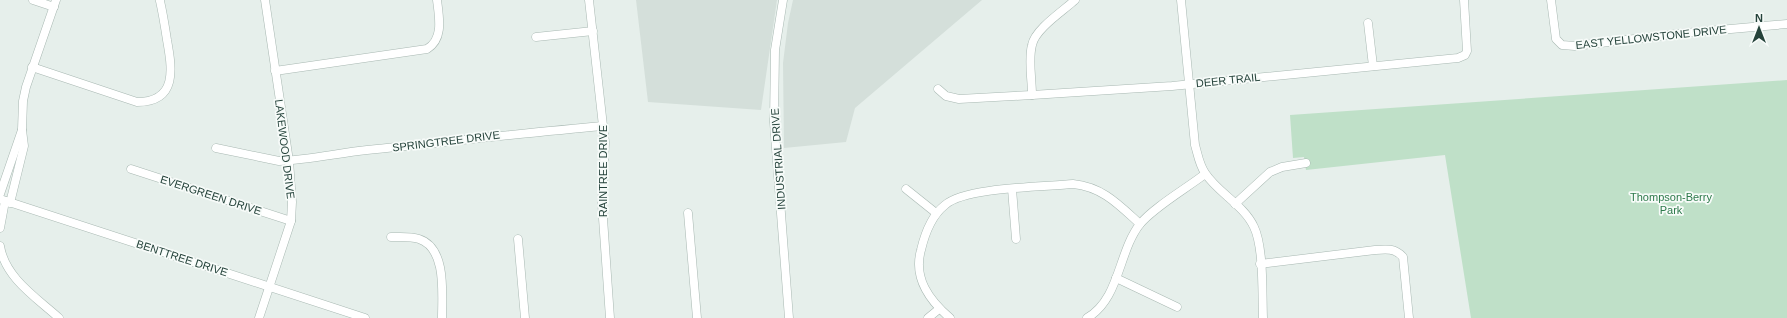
<svg xmlns="http://www.w3.org/2000/svg" width="1787" height="318" font-family="Arial,sans-serif">
	<style>
		.built { fill: #d4dfda }
		.green { fill: #bfe0c8 }
		.lines { fill: none; stroke-linecap: round; stroke-linejoin: round }
		.minor-casing { stroke: #a8b8b2; stroke-width: 9 }
		.minor { stroke: #fff; stroke-width: 8 }
		.labels { text-anchor: middle; dominant-baseline: central; stroke-width: 3.5; stroke-linejoin: round; paint-order: stroke }
		.street-label { font-size: 11px; fill: #24423a; stroke: #f7fbf9 }
		.park-label { font-size: 11px; fill: #2d7a4b; stroke: #f7fbf9 }
	</style>
	<rect width="100%" height="100%" fill="#e6efeb"/>
	<!-- built -->
	<g class="built">
		<polygon points="636,0 777,0 761,110 648,102"/>
		<polygon points="793,0 982,0 855,108 846,142 784,148 783,63 788,23"/>
	</g>
	<!-- green -->
	<polygon class="green" points="1787,80 1787,318 1471,318 1445,155 1306,170 1304,157 1293,158 1290,115"/>
	<g class="lines">
		<!-- minor casing -->
		<g class="minor-casing">
			<g id="minor">
				<polyline points="33,0 54,7"/>
				<polyline points="589,0 603,126 605,142 602,204 610,318"/>
				<polyline points="783,0 775,50 774,122 789,318"/>
				<path d="M1181,0L1195,145C1198,155 1199,164 1205,173C1218,193 1244,205 1254,227C1264,248 1262,294 1263,318"/>
				<polyline points="1551,0 1556,39 1562,45 1575,46 1685,33 1787,24"/>
				<polyline points="1368,23 1373,66"/>
				<polyline points="536,37 593,31"/>
				<path d="M32,67L137,102C178,102 172,68 167,40C165,27 163,14 160,1"/>
				<path d="M275,71L427,49C444,39 439,17 437,0"/>
				<polyline points="938,89 946,96 959,99 1032,95 1172,86 1458,58 1465,55 1467,51 1464,0"/>
				<path d="M1032,95C1032,79 1028,60 1032,45C1035,29 1063,11 1075,0"/>
				<path d="M216,148L279,161C308,160 338,153 367,150C446,142 524,133 603,126"/>
				<polyline points="131,169 291,221"/>
				<polyline points="906,189 936,213"/>
				<polyline points="1012,189 1016,239"/>
				<polyline points="0,194 22,130 23,101 26,87 56,0"/>
				<polyline points="0,199 365,318"/>
				<polyline points="10,203 24,146 22,130"/>
				<polyline points="1235,204 1270,172 1282,167 1306,163"/>
				<polyline points="688,213 697,318"/>
				<polyline points="0,228 5,201"/>
				<path d="M391,237C401,237 410,236 419,239C447,248 442,294 442,318"/>
				<polyline points="518,239 525,318"/>
				<path d="M0,246C5,278 37,298 59,318"/>
				<path d="M1260,264L1375,250C1386,249 1395,248 1403,257L1409,318"/>
				<polyline points="1116,278 1177,307"/>
				<polyline points="259,318 291,221 292,202 289,161 265,0"/>
				<polyline points="928,318 939,309"/>
				<path d="M950,318C929,300 913,278 921,250C925,233 931,216 945,205C965,187 1044,187 1073,184C1103,187 1119,205 1140,224"/>
				<path d="M1087,318C1120,299 1118,252 1140,224C1154,207 1187,188 1205,174"/>
			</g>
		</g>
		<!-- minor -->
		<use href="#minor" class="minor"/>
	</g>
	<g class="labels">
		<!-- street labels -->
		<g class="street-label">
			<text transform="translate(1651 37) rotate(-6)">EAST YELLOWSTONE DRIVE</text>
			<text transform="translate(1228 80) rotate(-6)">DEER TRAIL</text>
			<text transform="translate(446 141) rotate(-7)">SPRINGTREE DRIVE</text>
			<text transform="translate(285 149) rotate(83)">LAKEWOOD DRIVE</text>
			<text transform="translate(778 159) rotate(-94)">INDUSTRIAL DRIVE</text>
			<text transform="translate(603 171) rotate(-90)">RAINTREE DRIVE</text>
			<text transform="translate(211 195) rotate(18)">EVERGREEN DRIVE</text>
			<text transform="translate(182 258) rotate(18)">BENTTREE DRIVE</text>
		</g>
		<!-- park labels -->
		<g class="park-label">
			<text x="1671" y="197">Thompson-Berry<tspan x="1671" dy="13">Park</tspan></text>
		</g>
	</g>
	<!-- north arrow -->
	<g transform="translate(1759 28)" stroke="#f7fbf9" stroke-width="3" paint-order="stroke">
	<path d="M0-3L7 15L0 10L-7 15Z" fill="#24423a"/>
	<text y="-6" font-size="11" font-weight="bold" text-anchor="middle" fill="#24423a">N</text>
	</g>
</svg>
